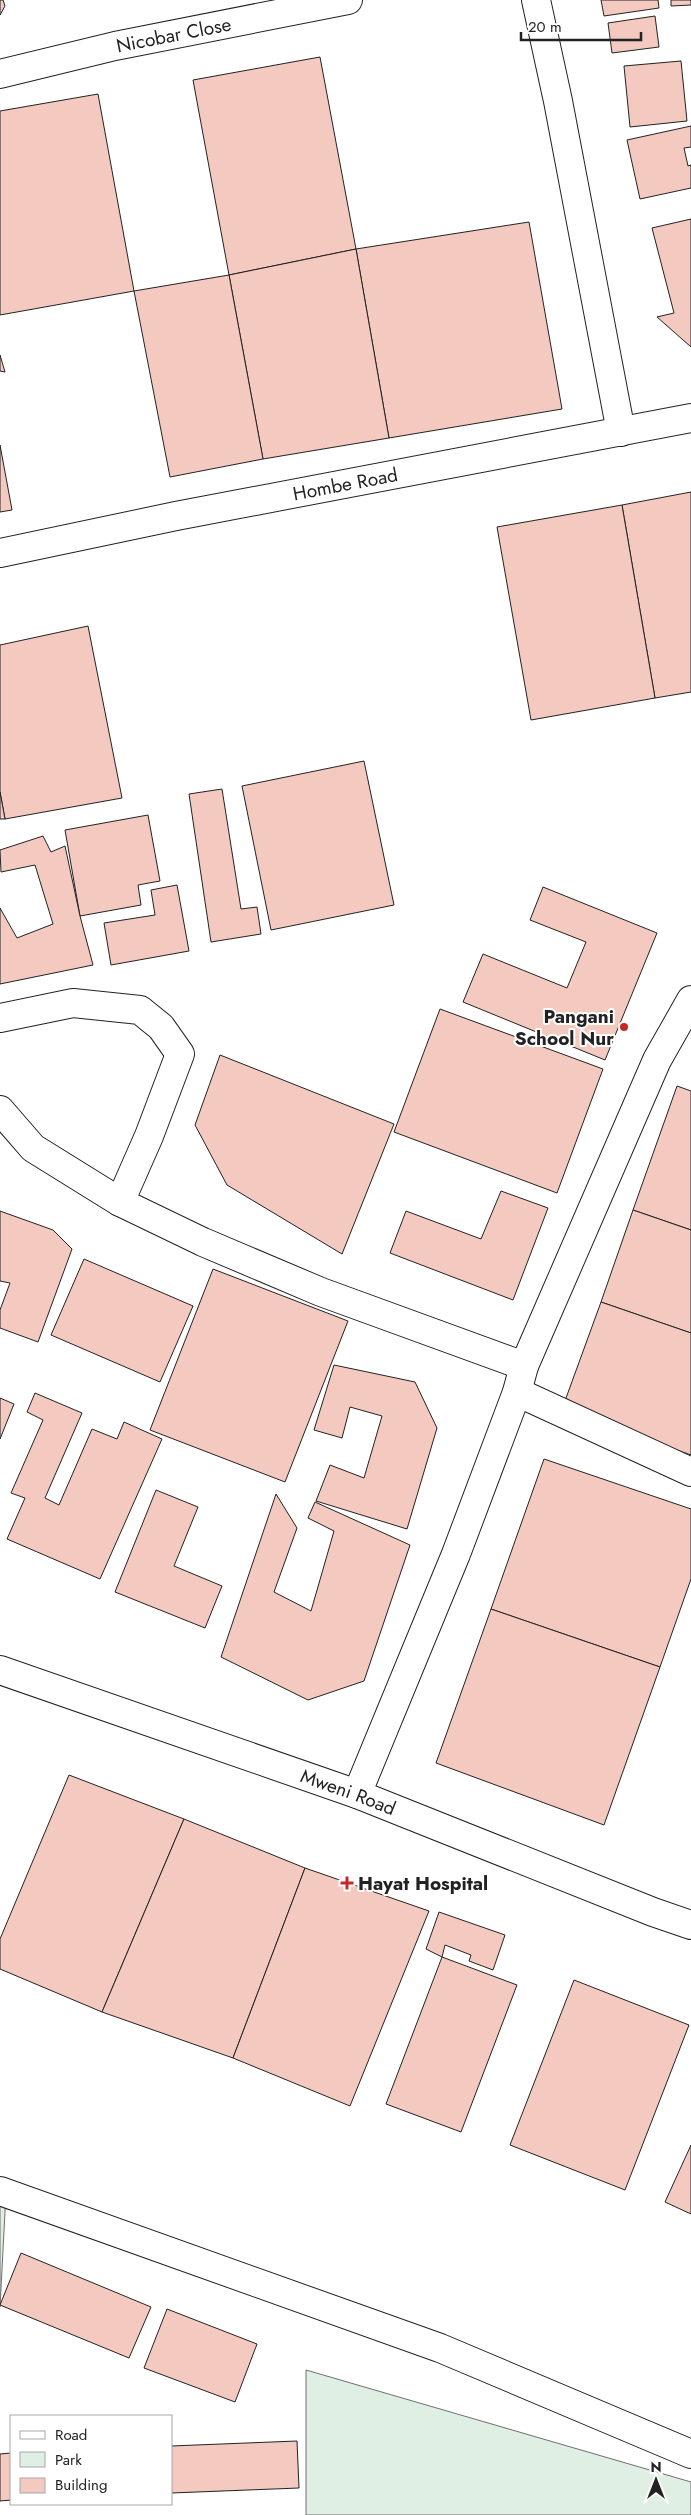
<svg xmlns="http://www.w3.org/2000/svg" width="691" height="2515" font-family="Jost,sans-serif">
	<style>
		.green { fill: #e0efe3; stroke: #6f6f6f }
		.building { fill: #f3c9c0; stroke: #222 }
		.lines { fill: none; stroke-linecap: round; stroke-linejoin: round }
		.minor-casing { stroke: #222; stroke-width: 30 }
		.minor { stroke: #fff; stroke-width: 28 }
		.poi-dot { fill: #c62828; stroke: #fff; stroke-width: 2 }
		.labels { text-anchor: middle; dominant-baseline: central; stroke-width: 4; stroke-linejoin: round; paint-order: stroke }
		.street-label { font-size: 19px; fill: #222; stroke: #fff }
		.poi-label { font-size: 19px; font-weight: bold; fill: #222; stroke: #fff; text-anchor: end }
	</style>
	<rect width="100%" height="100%" fill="#fff"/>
	<!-- green -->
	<g class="green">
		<polygon points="0,2191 6,2193 0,2307"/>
		<polygon points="306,2370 691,2482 691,2515 306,2515"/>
	</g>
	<!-- building -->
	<g class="building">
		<polygon points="0,0 3,0 5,6 0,15"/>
		<polygon points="601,0 658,0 659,8 604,16"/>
		<polygon points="671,0 691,0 691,5 671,6"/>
		<polygon points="655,16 659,47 612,53 608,23"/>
		<polygon points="320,57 356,249 229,275 193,80"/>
		<polygon points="681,61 687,121 630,127 624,66"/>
		<polygon points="98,94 134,291 0,315 0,111"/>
		<polygon points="691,126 691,147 684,148 688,166 691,165 691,188 640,199 627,140"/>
		<polygon points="691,219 691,347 657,317 674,313 652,228"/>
		<polygon points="529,222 562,409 389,438 356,249"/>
		<polygon points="356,249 389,438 263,459 229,275"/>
		<polygon points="229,275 263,459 170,477 134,291"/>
		<polygon points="0,355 5,372 0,371"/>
		<polygon points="0,445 12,510 0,512"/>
		<polygon points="691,492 691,692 655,698 622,505"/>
		<polygon points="622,505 655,698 531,720 497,527"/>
		<polygon points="88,626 122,798 5,819 0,792 0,645"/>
		<polygon points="364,761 394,905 271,930 242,786"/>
		<polygon points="222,789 241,909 257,907 261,934 211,942 189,794"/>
		<polygon points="0,792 5,819 0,819"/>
		<polygon points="148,815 160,881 138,885 141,905 80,916 65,830"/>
		<polygon points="43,836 51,852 65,846 80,916 93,965 0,984 0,908 17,938 53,924 35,865 1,872 0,850"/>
		<polygon points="177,885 189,951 111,965 104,923 155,915 151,890"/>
		<polygon points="543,887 657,933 605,1060 463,1002 483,954 567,988 586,942 530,920"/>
		<polygon points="440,1009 603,1069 557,1193 394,1132"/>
		<polygon points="220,1055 394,1124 342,1254 227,1185 195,1125"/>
		<polygon points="677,1086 691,1091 691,1230 633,1210"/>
		<polygon points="501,1191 548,1208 513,1300 390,1253 406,1211 481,1239"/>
		<polygon points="633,1210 691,1230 691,1333 601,1302"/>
		<polygon points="0,1211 53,1230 72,1249 38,1342 0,1328 0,1310 10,1283 0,1281"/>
		<polygon points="84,1259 193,1306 160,1382 51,1335"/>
		<polygon points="213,1269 348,1321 285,1482 150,1430"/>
		<polygon points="601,1302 691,1333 691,1455 562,1409"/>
		<polygon points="334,1365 415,1382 437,1428 407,1529 316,1501 330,1465 364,1478 382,1416 350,1407 342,1438 314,1430"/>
		<polygon points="35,1393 82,1413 45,1498 59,1505 92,1429 117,1439 124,1422 162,1439 100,1579 7,1539 25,1498 11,1493 43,1420 27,1412"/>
		<polygon points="0,1398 14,1404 0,1439"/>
		<polygon points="544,1459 691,1509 691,1579 660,1667 491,1609"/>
		<polygon points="156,1490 198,1507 174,1566 222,1586 205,1628 115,1592"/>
		<polygon points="276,1494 297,1528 274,1592 311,1611 334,1531 308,1518 315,1502 410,1545 364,1681 308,1700 221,1657"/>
		<polygon points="491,1609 660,1667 604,1825 436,1763"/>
		<polygon points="69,1775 184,1819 102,2012 0,1969 0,1939"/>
		<polygon points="184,1819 305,1868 233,2058 102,2012"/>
		<polygon points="305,1868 429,1911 350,2106 233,2058"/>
		<polygon points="439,1912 505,1935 493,1970 469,1961 471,1955 445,1945 442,1957 426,1949"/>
		<polygon points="442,1957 517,1985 461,2132 386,2104"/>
		<polygon points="574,1980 689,2025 625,2190 510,2145"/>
		<polygon points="691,2145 691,2214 665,2202"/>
		<polygon points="21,2253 151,2307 129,2358 0,2305"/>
		<polygon points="167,2309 257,2344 235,2402 144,2368"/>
		<polygon points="297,2441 299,2488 171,2493 171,2446"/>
		<polygon points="11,2453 11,2500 0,2501 0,2454"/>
	</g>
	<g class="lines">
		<!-- minor casing -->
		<g class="minor-casing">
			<g id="minor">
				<polyline points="536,0 558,101 621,432"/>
				<path id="s1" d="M0,74L115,46L348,0"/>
				<path id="s2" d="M0,553L176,516L691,418"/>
				<polyline points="0,1018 73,1003 140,1010 161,1027 180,1054 149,1136 120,1202"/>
				<polyline points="0,1110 33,1148 120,1202 203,1242 321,1292 524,1366"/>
				<polyline points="517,1392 691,1472"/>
				<path id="s3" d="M0,1670L357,1794L653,1912L691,1925"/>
				<polyline points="357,1794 456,1554 517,1392 524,1366 657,1060 691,1000"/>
				<polyline points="0,2191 440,2348 691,2454"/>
			</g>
		</g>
		<!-- minor -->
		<use href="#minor" class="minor"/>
	</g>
	<!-- markers -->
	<g class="poi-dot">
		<circle cx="624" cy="1027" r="5"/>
		<path d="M344.5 1875.5h5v5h5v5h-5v5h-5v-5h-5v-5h5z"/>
	</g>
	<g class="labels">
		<!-- street labels -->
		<g class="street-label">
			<text stroke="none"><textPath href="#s1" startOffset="178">Nicobar Close</textPath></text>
			<text stroke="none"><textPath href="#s2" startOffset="352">Hombe Road</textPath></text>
			<text stroke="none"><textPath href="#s3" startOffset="369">Mweni Road</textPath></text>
		</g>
		<!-- poi labels -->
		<g class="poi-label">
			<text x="614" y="1016">Pangani<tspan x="614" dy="22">School Nur</tspan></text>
			<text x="358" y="1883" text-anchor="start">Hayat Hospital</text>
		</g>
	</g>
	<!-- legend -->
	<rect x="10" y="2415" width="162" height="90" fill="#ffffff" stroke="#a7a7a7"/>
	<rect x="20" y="2431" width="25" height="8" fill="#ffffff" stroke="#a7a7a7"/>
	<text x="55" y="2440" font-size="15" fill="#222222">Road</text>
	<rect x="20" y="2452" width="25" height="15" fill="#e0efe3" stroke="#a7a7a7"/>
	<text x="55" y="2465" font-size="15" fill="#222222">Park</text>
	<rect x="20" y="2478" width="25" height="15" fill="#f3c9c0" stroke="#a7a7a7"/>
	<text x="55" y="2490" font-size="15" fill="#222222">Building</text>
	<!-- north arrow -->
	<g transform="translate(656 2480)" stroke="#ffffff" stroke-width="4" paint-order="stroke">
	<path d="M0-4L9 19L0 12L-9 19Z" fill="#222222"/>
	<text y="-8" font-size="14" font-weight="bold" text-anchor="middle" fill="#222222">N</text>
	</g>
	<!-- scale -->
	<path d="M521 32v8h120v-8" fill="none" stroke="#222222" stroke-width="2.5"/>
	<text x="528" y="32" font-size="15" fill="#222222" stroke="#ffffff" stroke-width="4" paint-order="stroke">20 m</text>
</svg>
